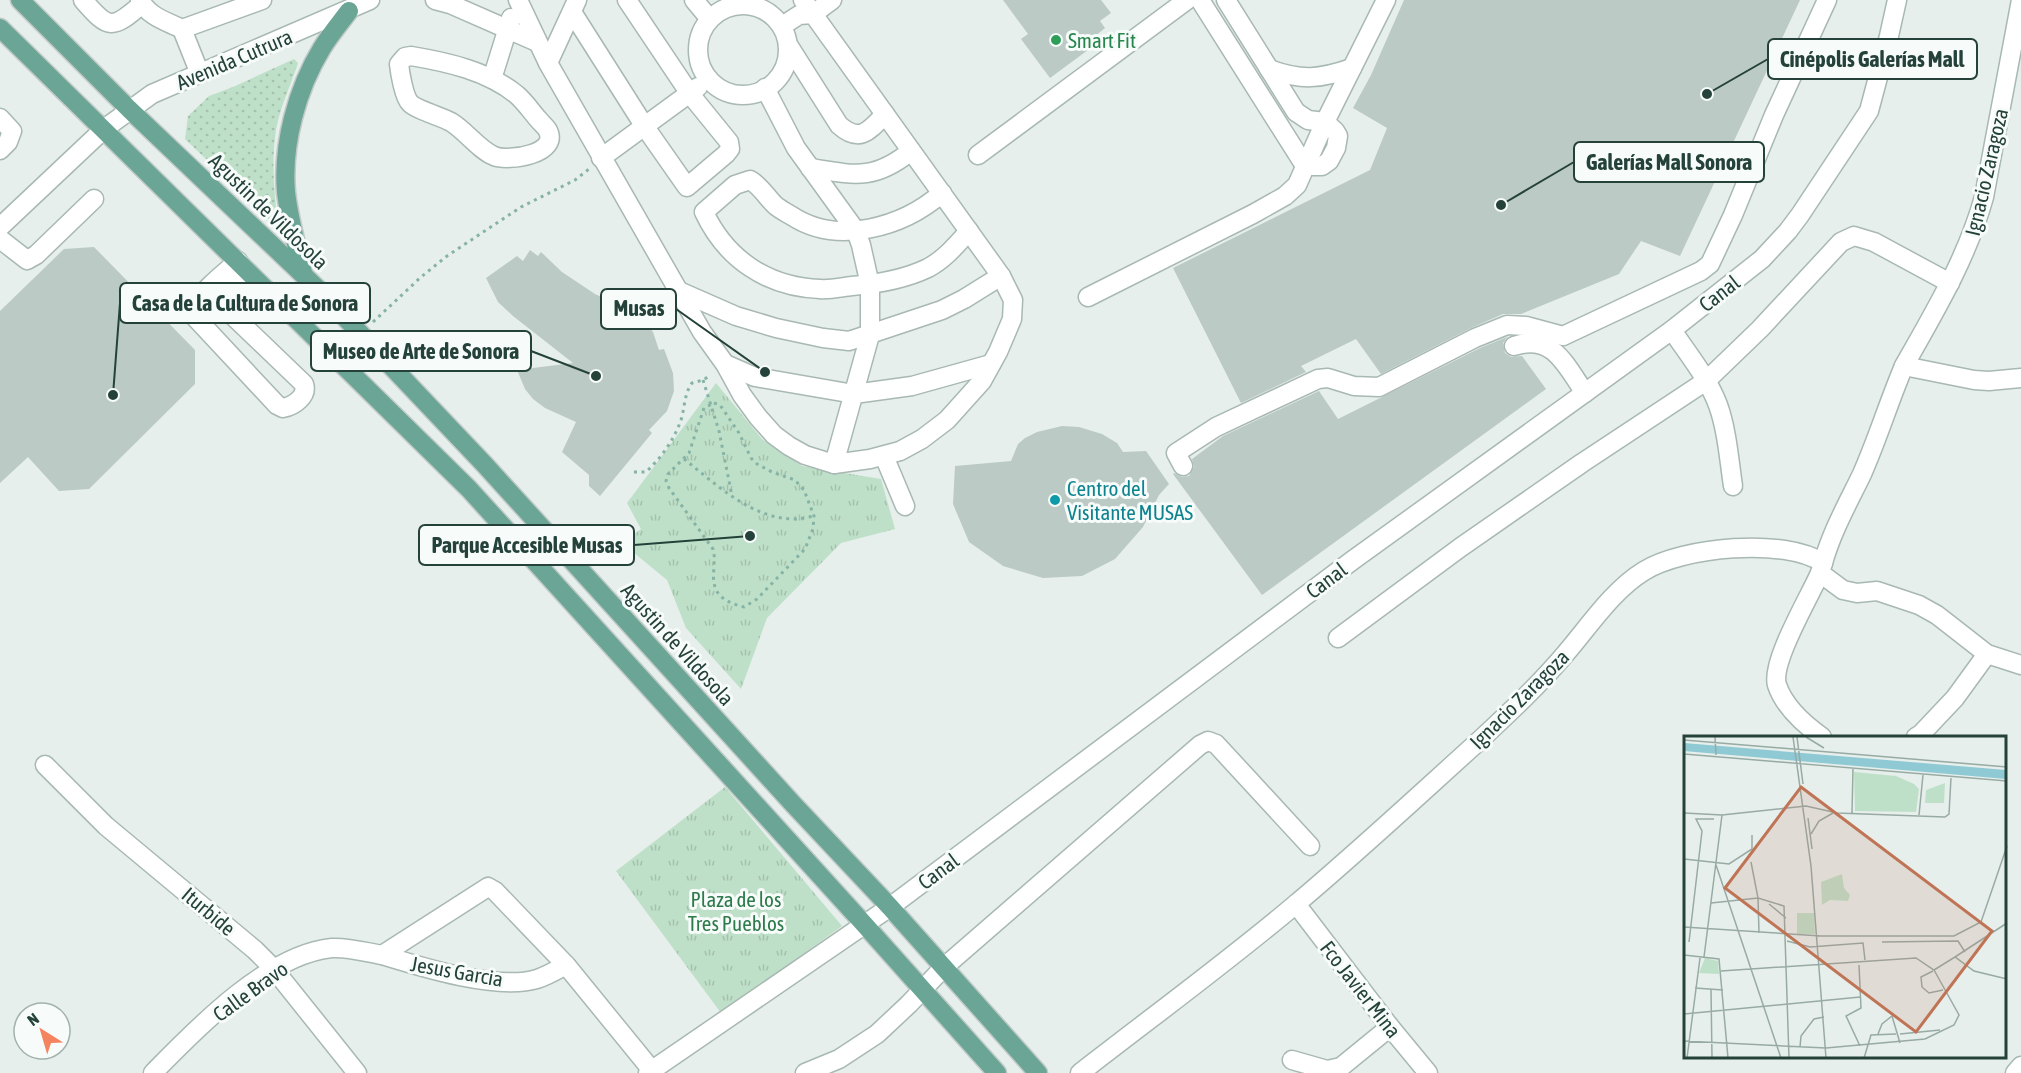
<svg xmlns="http://www.w3.org/2000/svg" width="2021" height="1073" font-family="'Asap Condensed',sans-serif">
	<style>
		.grass { fill: url(#grass-dots) }
		.park { fill: url(#park-tufts) }
		.building { fill: #bbcac4 }
		.lines { fill: none; stroke-linecap: round; stroke-linejoin: round }
		.minor-casing { stroke: #a8b8b2; stroke-width: 21 }
		.major-casing { stroke: #c2cac8; stroke-width: 21 }
		.path { stroke: #86b3a5; stroke-width: 3; stroke-dasharray: 3 4.5; stroke-linecap: butt }
		.minor { stroke: #fff; stroke-width: 18 }
		.major { stroke: #6aa596; stroke-width: 18 }
		.leisure-dot { fill: #2e9e5b; stroke: #f7fbf9; stroke-width: 2 }
		.culture-dot { fill: #0f9aa8; stroke: #f7fbf9; stroke-width: 2 }
		.labels { text-anchor: middle; dominant-baseline: central; stroke-width: 6; stroke-linejoin: round; paint-order: stroke }
		.leisure-label { font-size: 21px; fill: #27864d; stroke: #f7fbf9; text-anchor: start }
		.street-label { font-size: 21px; fill: #24423a; stroke: #f7fbf9 }
		.culture-label { font-size: 21px; fill: #0d838f; stroke: #f7fbf9; text-anchor: start }
		.park-label { font-size: 21px; fill: #2d7a4b; stroke: #f7fbf9 }
		.inset-road { fill: none; stroke: #98aaa4; stroke-width: 1.5 }
		.view { fill: #c07456; fill-opacity: 0.15; stroke: #c07456; stroke-width: 3 }
		.inset-edge { fill: none; stroke: #24423a; stroke-width: 3 }
		.leader { fill: none; stroke: #24423a; stroke-width: 2 }
		.callout-dot { fill: #24423a; stroke: #f7fbf9; stroke-width: 2 }
		.callout { fill: #f7fbf9; stroke: #24423a; stroke-width: 2 }
		.callout-label { font-size: 22px; text-anchor: middle; font-weight: bold; fill: #24423a }
	</style>
	<defs>
		<pattern id="grass-dots" width="8" height="8" patternUnits="userSpaceOnUse" patternTransform="scale(1.5)"><rect width="8" height="8" fill="#bfe0c8"/><path d="M2 2h.1M6 6h.1" fill="none" stroke="#a4c1ad" stroke-width="1.8" stroke-linecap="round"/></pattern>
		<pattern id="park-tufts" width="24" height="20" patternUnits="userSpaceOnUse" patternTransform="scale(1.5)"><rect width="24" height="20" fill="#bfe0c8"/><path d="M3 7l-1-3M5 7V3M7 7l1-3M15 17l-1-3M17 17v-4M19 17l1-3" fill="none" stroke="#a4c1ad"/></pattern>
	</defs>
	<rect width="100%" height="100%" fill="#e6efeb"/>
	<!-- grass -->
	<path class="grass" d="M294,59L298,63C291,85 280,107 276,130C271,163 274,196 279,229L185,139L188,116L209,96L233,87Z"/>
	<!-- park -->
	<g class="park">
		<polygon points="716,383 762,439 802,466 881,479 895,529 841,543 767,618 741,689 686,628 667,580 622,543 641,529 627,503"/>
		<polygon points="725,787 842,926 721,1013 616,871"/>
	</g>
	<!-- building -->
	<g class="building">
		<polygon points="1003,0 1101,0 1111,13 1100,21 1105,28 1088,42 1092,47 1050,78 1021,39 1028,34"/>
		<polygon points="1404,0 1800,0 1680,256 1641,241 1619,274 1521,314 1503,314 1471,328 1381,374 1356,339 1301,366 1306,372 1241,403 1173,268 1370,170 1387,128 1353,108 1371,75"/>
		<polygon points="94,247 195,350 195,384 89,489 59,491 28,457 0,483 0,311 64,249"/>
		<polygon points="530,250 538,256 541,252 562,272 595,294 632,311 645,322 653,332 659,350 664,349 673,373 674,391 667,411 649,430 652,433 600,496 589,486 589,475 562,452 576,422 545,408 533,399 525,389 517,370 573,363 513,316 498,302 486,278 517,256 523,261"/>
		<polygon points="1507,337 1503,343 1505,353 1511,357 1522,356 1546,389 1262,595 1173,474 1174,473 1182,477 1189,476 1194,467 1192,459 1223,436 1319,391 1338,419 1480,348"/>
		<polygon points="1062,426 1079,427 1102,434 1117,443 1123,452 1146,451 1169,484 1159,495 1143,527 1115,559 1082,576 1043,578 1003,566 969,542 953,504 955,466 1011,461 1018,444 1025,438 1037,432"/>
	</g>
	<g class="lines">
		<!-- minor casing -->
		<g class="minor-casing">
			<g id="minor">
				<path d="M83,0C109,30 112,30 142,4"/>
				<path d="M140,0C149,17 166,21 182,29L200,74"/>
				<polyline points="435,0 450,4 537,42"/>
				<polyline points="518,0 548,63 702,332 725,364 742,395 758,417 774,435 789,446 805,455 834,464 870,459 900,451 922,439 947,420 982,381 998,352 1012,319 1013,300 1001,276 803,0"/>
				<polyline points="694,0 709,18"/>
				<polyline points="1200,0 1305,166"/>
				<polyline points="1226,0 1296,112 1308,120 1325,122 1335,131 1338,136 1336,148 1329,161 1322,166 1305,166"/>
				<circle cx="743" cy="50" r="45"/>
				<polyline points="572,12 645,127 687,187 726,154 730,149 729,142 690,94 627,0"/>
				<polyline points="782,26 799,15 813,14 832,0"/>
				<polyline points="182,29 262,0"/>
				<path d="M789,46L839,125C860,144 870,130 885,114"/>
				<path d="M411,56C447,62 488,71 517,95C525,102 531,111 538,119C541,123 545,126 547,129C562,154 508,162 494,156C479,150 466,131 451,122C442,117 415,109 410,103C404,97 400,73 399,64L405,57Z"/>
				<polyline points="548,63 577,0"/>
				<path d="M1269,69C1302,81 1320,79 1352,68"/>
				<polyline points="492,79 511,18"/>
				<polyline points="765,88 796,148 856,231 861,245 870,285 870,335 834,464"/>
				<polyline points="0,118 12,131 8,142 0,150"/>
				<polyline points="978,155 1187,0"/>
				<polyline points="601,158 698,87"/>
				<path d="M810,168C854,175 874,181 911,151"/>
				<path d="M942,193C903,227 838,246 792,216C787,213 781,210 776,206C767,198 761,186 750,180L735,185L704,212C726,259 767,287 820,289C830,290 842,287 852,286C877,284 905,279 928,268C945,259 956,245 969,231"/>
				<polyline points="0,227 104,129 152,94 370,0"/>
				<polyline points="0,239 27,260 36,255 94,199"/>
				<path d="M206,290L304,384C308,396 294,406 283,408L277,405L193,315L192,307C204,289 222,275 238,261"/>
				<polyline points="679,291 736,316 776,328 823,338 849,341 942,310 964,299 1001,276"/>
				<polyline points="1088,297 1253,214 1285,196 1297,185 1325,122 1386,0"/>
				<polyline points="218,302 249,273"/>
				<path d="M1672,330C1687,353 1708,378 1718,405C1727,430 1729,459 1733,486"/>
				<path d="M1514,346C1553,333 1566,366 1585,393"/>
				<polyline points="725,364 755,377 854,394 912,386 991,364"/>
				<path d="M1904,366C1935,311 1967,258 1984,197L2021,0"/>
				<polyline points="884,456 905,506"/>
				<polyline points="1183,466 1176,453 1216,427 1318,379 1328,378 1354,386 1379,387 1475,338 1507,325 1526,326 1563,336 1701,271 1710,264 1733,215 1774,115 1827,0"/>
				<polyline points="1823,563 1820,573 1843,590 1857,593 1877,591 1919,605 1937,615 1987,654 2021,665"/>
				<path d="M1820,573C1810,596 1770,663 1777,685C1784,706 1805,725 1822,737"/>
				<polyline points="1338,638 1461,547 1582,463 1706,381 1760,329 1841,242 1854,236 1874,242 1950,283"/>
				<polyline points="1916,737 1921,734 1955,698 1987,654"/>
				<polyline points="45,765 106,826 255,950 273,968 357,1073"/>
				<polyline points="1296,904 1390,1027 1428,1073"/>
				<path d="M382,955C421,967 498,991 537,979C547,976 557,970 566,965"/>
				<polyline points="1292,1060 1327,1070 1341,1067 1390,1027"/>
				<path d="M153,1073C196,1029 268,954 332,948C348,947 365,952 382,955L488,887L495,891L566,965L654,1073"/>
				<polyline points="648,1073 890,907 1353,560 1672,330 1762,259 1788,231 1800,215 1869,111 1889,36 1897,0"/>
				<polyline points="805,1073 839,1059 877,1034 909,1004 943,968 1200,745 1208,741 1216,744 1310,846"/>
				<path d="M1080,1073C1152,1017 1226,963 1296,904C1359,851 1419,795 1480,740C1510,712 1540,684 1566,653C1590,625 1613,590 1644,571C1682,547 1785,537 1823,563C1832,531 1848,503 1862,474C1878,438 1889,401 1904,366L1974,380L1989,381L2021,378"/>
				<polyline points="2015,1073 2021,1066"/>
			</g>
		</g>
		<!-- major casing -->
		<g class="major-casing">
			<g id="major">
				<polyline points="20,0 129,109 318,289 485,465 793,804 890,907 1038,1073"/>
				<polyline points="0,28 469,489 864,924 997,1073"/>
				<path d="M303,273C297,247 289,219 286,192C282,144 297,89 322,48C330,35 340,23 349,11"/>
			</g>
		</g>
		<!-- path -->
		<g class="path">
			<polyline points="373,322 421,277 447,256 521,207 575,180 589,169"/>
			<polyline points="703,380 719,431 732,496"/>
			<path d="M714,403L720,405L739,433L751,458L757,464L772,472L795,480L804,490L814,516L813,529L805,549L757,599L744,607C721,601 711,593 714,568C714,561 715,556 713,549L669,488L666,481L668,474L689,453L704,408Z"/>
			<path d="M684,459C716,484 751,519 795,519C801,519 808,517 814,516"/>
			<path d="M634,472H646C661,458 674,440 681,420C685,407 684,394 692,383L703,380L711,375"/>
		</g>
		<!-- minor -->
		<use href="#minor" class="minor"/>
		<!-- major -->
		<use href="#major" class="major"/>
	</g>
	<!-- markers -->
	<circle class="leisure-dot" cx="1056" cy="40" r="6"/>
	<circle class="culture-dot" cx="1055" cy="500" r="6"/>
	<g class="labels">
		<!-- leisure labels -->
		<g class="leisure-label">
			<text x="1068" y="40">Smart Fit</text>
		</g>
		<!-- street labels -->
		<g class="street-label">
			<text transform="translate(234 59) rotate(-23)">Avenida Cutrura</text>
			<text transform="translate(1986 172) rotate(-77)">Ignacio Zaragoza</text>
			<text transform="translate(269 211) rotate(44)">Agustin de Vildosola</text>
			<text transform="translate(1719 293) rotate(-38)">Canal</text>
			<text transform="translate(1326 580) rotate(-37)">Canal</text>
			<text transform="translate(678 644) rotate(48)">Agustin de Vildosola</text>
			<text transform="translate(1519 699) rotate(-45)">Ignacio Zaragoza</text>
			<text transform="translate(938 871) rotate(-37)">Canal</text>
			<text transform="translate(209 911) rotate(40)">Iturbide</text>
			<text transform="translate(457 971) rotate(10)">Jesus Garcia</text>
			<text transform="translate(1361 989) rotate(52)">Fco Javier Mina</text>
			<text transform="translate(250 991) rotate(-36)">Calle Bravo</text>
		</g>
		<!-- culture labels -->
		<g class="culture-label">
			<text x="1067" y="488">Centro del<tspan x="1067" dy="24">Visitante MUSAS</tspan></text>
		</g>
		<!-- park labels -->
		<g class="park-label">
			<text x="736" y="899">Plaza de los<tspan x="736" dy="24">Tres Pueblos</tspan></text>
		</g>
	</g>
	<!-- overview -->
	<g transform="translate(1684 736)">
		<rect width="322" height="322" fill="#e6efeb"/>
		<path d="M158,138L160,152L166,159L164,165L146,164L138,169L137,146ZM113,177H130L131,198H113ZM21,222L34,225L35,238L15,237Z" fill="#bfe0c8"/>
		<path d="M170,36L212,40L230,48L235,53L232,76L171,75ZM261,47L260,67H241L242,54Z" fill="#bfe0c8"/>
		<path d="M0,7L322,34V43L0,15Z" fill="#8ec9d4"/>
		<path class="inset-road" d="M31,1L32,19M109,1L127,130L142,322M113,1L119,48M122,1L140,12M0,4L323,31M0,18L323,45M0,77L38,79L122,70L153,77L261,81L265,78L267,42M168,77L169,33M235,79L239,39M124,82L128,113M127,98L135,85L149,77M0,123L45,128L68,113V99M67,126L74,162L75,197M32,129L97,322M27,167L74,162L100,170L105,322M85,168L102,182M0,191L137,200H270L297,186L323,110M103,205L126,211L179,207L181,224M5,206L18,95L12,83H30M198,206L274,205L281,216M0,219L35,223L44,322M20,221L38,79M271,221L323,187M175,229L177,272L162,280L176,310M37,235L232,222L250,234L271,221L290,235L323,243M249,235L237,241L238,251L245,257L259,254M11,252L39,254M27,253L28,322M0,278L176,261M194,298L198,288L208,280L216,307M216,298L256,294M0,305L142,312L241,303L270,289L275,279L250,234M116,311L117,300L130,283L140,281M3,322L16,222M180,322L187,299L212,298"/>
		<path class="view" d="M117,51L308,195L232,296L41,152Z"/>
		<rect width="322" height="322" class="inset-edge"/>
	</g>
	<!-- callouts -->
	<path class="leader" d="M1707 94L1768 59M1501 205L1574 162M113 395L120 303M765 372L676 309M596 376L531 351M750 536L634 545"/>
	<g class="callout-dot">
		<circle cx="1707" cy="94" r="6"/>
		<circle cx="1501" cy="205" r="6"/>
		<circle cx="113" cy="395" r="6"/>
		<circle cx="765" cy="372" r="6"/>
		<circle cx="596" cy="376" r="6"/>
		<circle cx="750" cy="536" r="6"/>
	</g>
	<g class="callout">
		<rect x="1768" y="39" width="209" height="40" rx="6"/>
		<rect x="1574" y="142" width="190" height="40" rx="6"/>
		<rect x="120" y="283" width="250" height="40" rx="6"/>
		<rect x="601" y="289" width="75" height="40" rx="6"/>
		<rect x="311" y="331" width="220" height="40" rx="6"/>
		<rect x="419" y="525" width="215" height="40" rx="6"/>
	</g>
	<g class="callout-label">
		<text x="1872" y="67">Cinépolis Galerías Mall</text>
		<text x="1669" y="170">Galerías Mall Sonora</text>
		<text x="245" y="311">Casa de la Cultura de Sonora</text>
		<text x="639" y="316">Musas</text>
		<text x="421" y="359">Museo de Arte de Sonora</text>
		<text x="527" y="553">Parque Accesible Musas</text>
	</g>
	<!-- north arrow -->
	<g transform="translate(42 1031) rotate(323)"><circle r="28" fill="#f7fbf9" stroke="#a3b1ad" stroke-width="1.5"/>
	<path d="M0-4.5L10 22L0 15L-10 22Z" fill="#f4845f"/>
	<text y="-9" font-size="16" font-weight="bold" text-anchor="middle" fill="#24423a">N</text>
	</g>
</svg>
